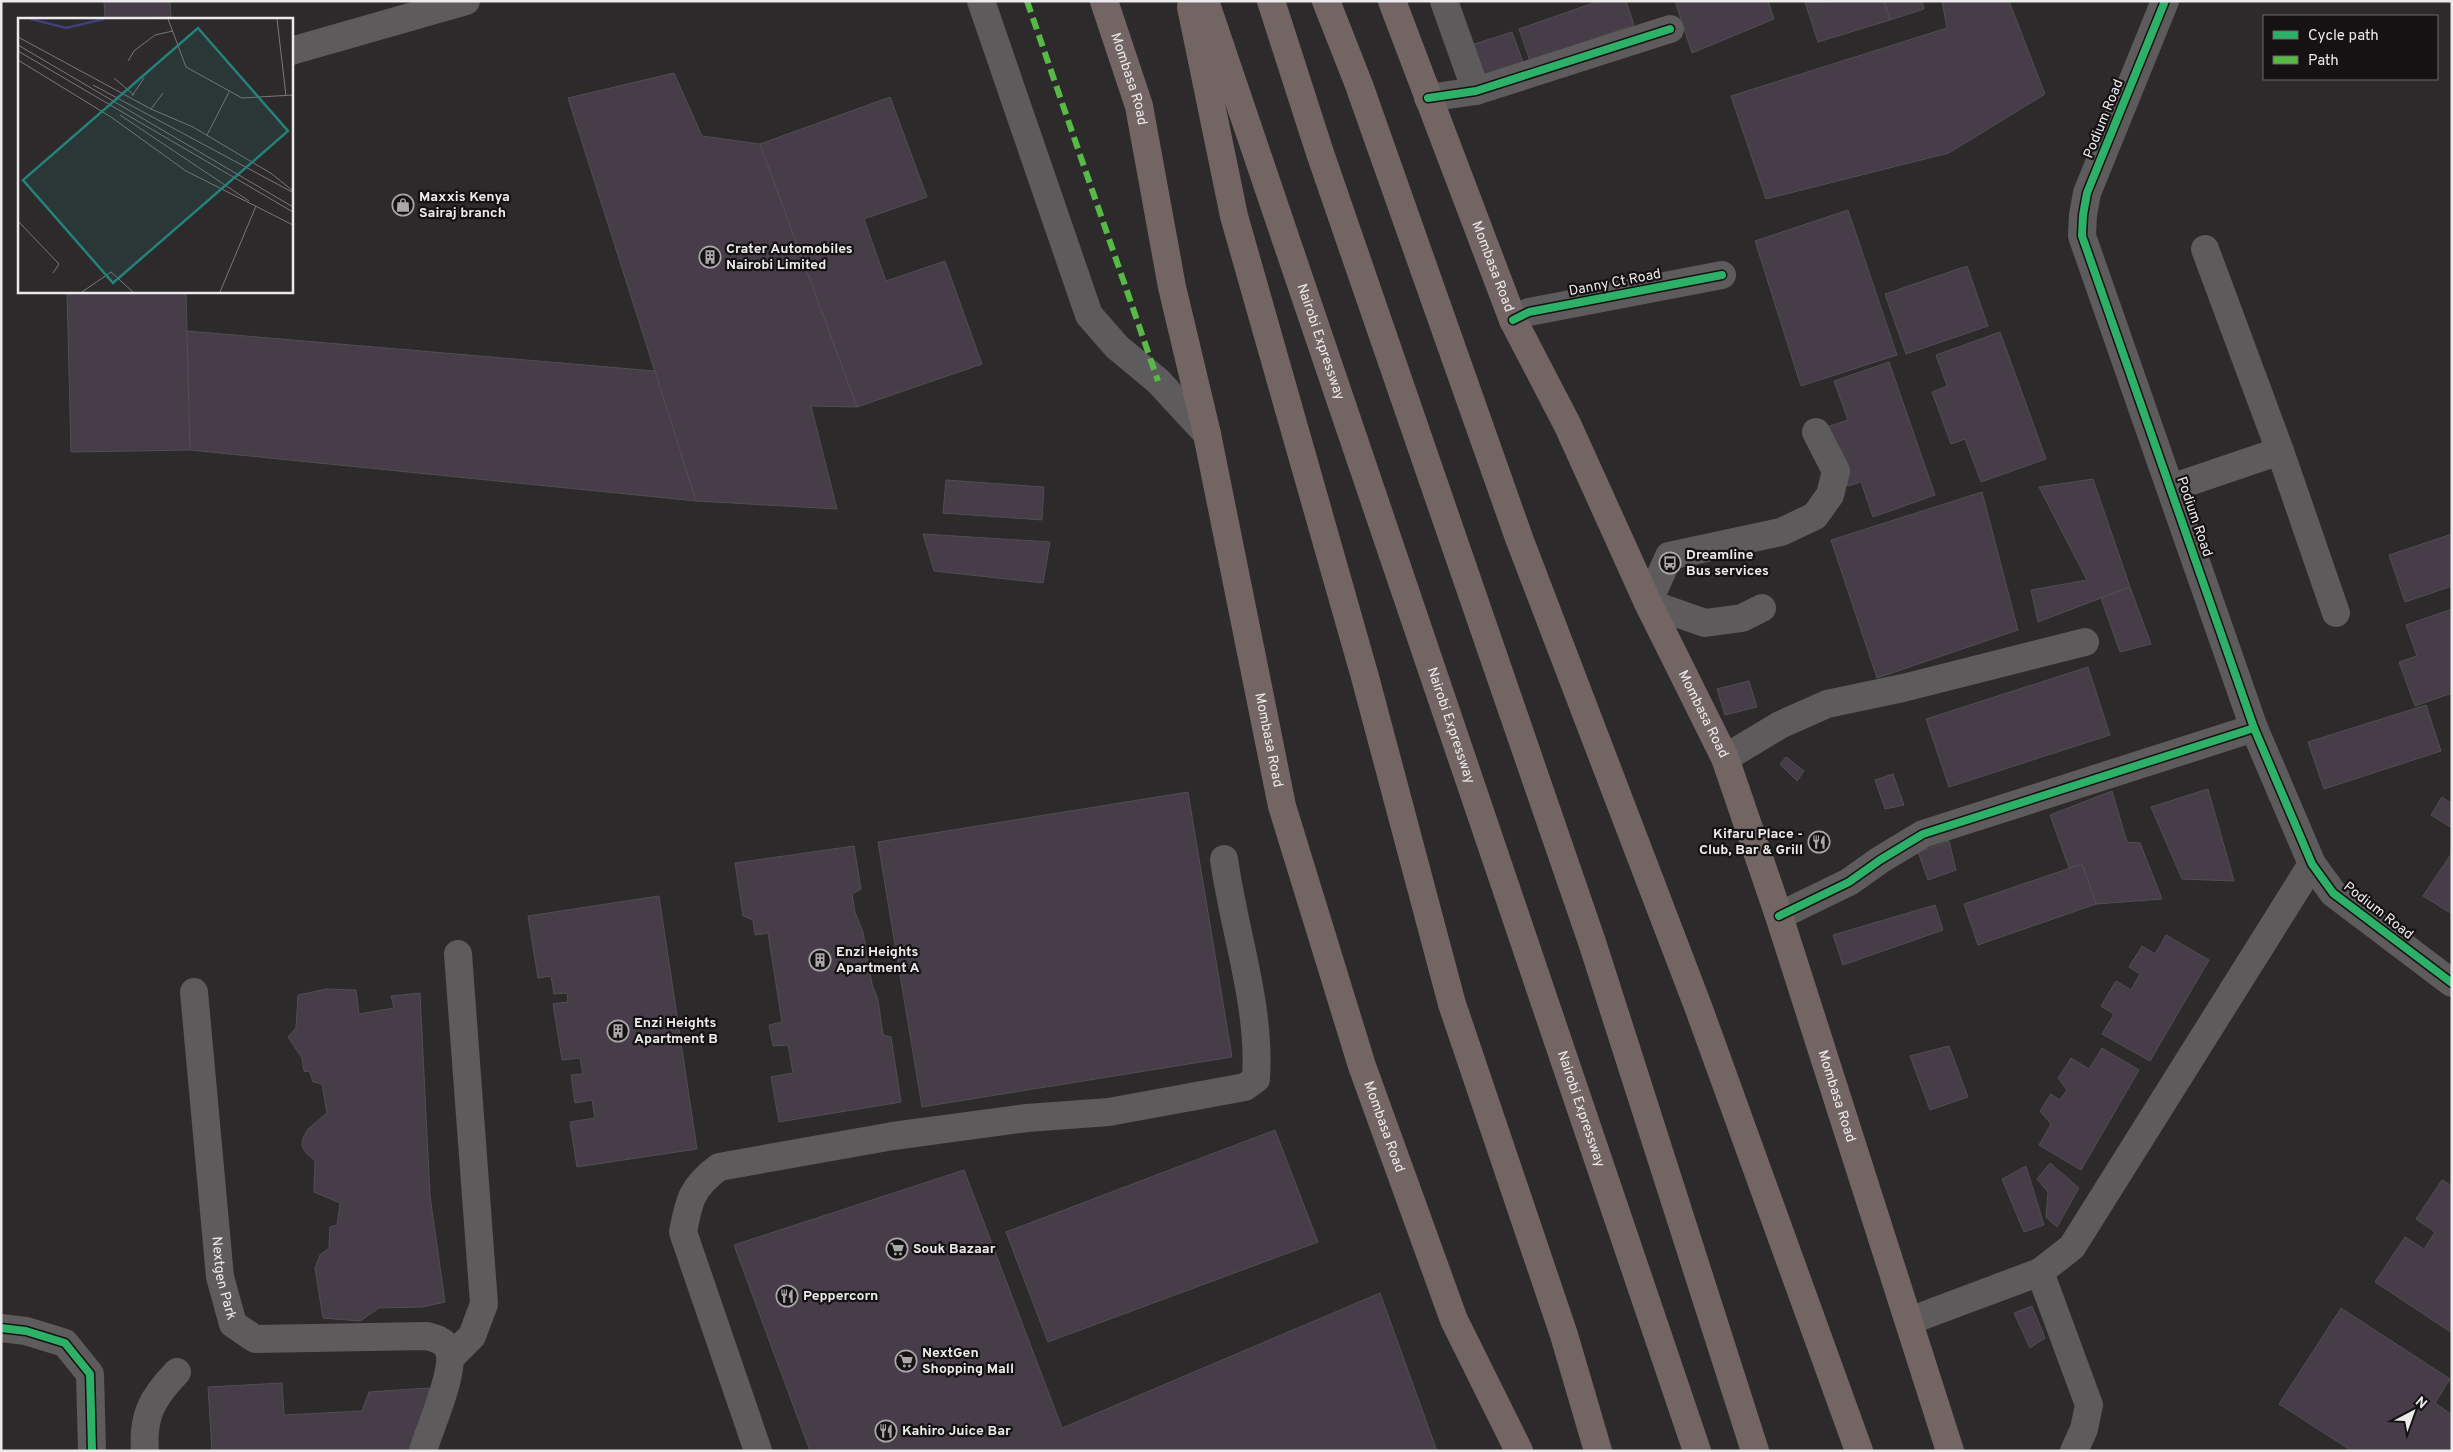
<svg xmlns="http://www.w3.org/2000/svg" width="2453" height="1452" font-family="Overpass,sans-serif">
	<style>
		.building { fill: #463d49; stroke: #504f50 }
		.lines { fill: none; stroke-linecap: round; stroke-linejoin: round }
		.minor { stroke: #5d5b5c; stroke-width: 28 }
		.highway { stroke: #746565; stroke-width: 28 }
		.quiet { stroke: #58b947; stroke-width: 6; stroke-dasharray: 12 6; stroke-linecap: butt }
		.cycleway-casing { stroke: #141213; stroke-width: 11 }
		.cycleway { stroke: #2db169; stroke-width: 8 }
		.labels { text-anchor: middle; dominant-baseline: central; stroke-width: 4.5; stroke-linejoin: round; paint-order: stroke }
		.street-label { font-size: 14px; fill: #eceaeb; stroke: #141213 }
		.poi-label { font-size: 14px; font-weight: bold; fill: #eceaeb; stroke: #141213; text-anchor: start }
		.inset-river { fill: none; stroke: #3f3f7a; stroke-width: 2.5 }
		.inset-road { fill: none; stroke: #797778; stroke-width: 1 }
		.view { fill: #25827a; fill-opacity: 0.15; stroke: #25827a; stroke-width: 2.5 }
		.inset-edge { fill: none; stroke: #eceaeb; stroke-width: 2.5 }
	</style>
	<rect width="100%" height="100%" fill="#2c2a2b"/>
	<!-- building -->
	<g class="building">
		<polygon points="104,1 170,1 171,17 105,18"/>
		<polygon points="1599,1 1626,1 1634,25 1530,61 1519,29"/>
		<polygon points="1675,1 1768,1 1774,19 1692,53"/>
		<polygon points="1884,1 1922,1 1924,9 1890,20"/>
		<polygon points="1884,1 1890,20 1818,42 1805,2"/>
		<polygon points="1942,1 2009,1 2045,94 1949,153 1766,199 1731,96 1947,28"/>
		<polygon points="1512,32 1523,62 1478,80 1468,46"/>
		<polygon points="674,73 702,136 760,144 857,407 811,406 837,509 696,501 568,98"/>
		<polygon points="890,97 927,197 864,219 886,281 945,261 982,364 857,407 760,144"/>
		<polygon points="1848,210 1897,355 1801,386 1755,241"/>
		<polygon points="1967,266 1988,326 1906,354 1885,294"/>
		<polygon points="67,291 186,291 190,450 71,452"/>
		<polygon points="187,331 655,371 696,501 190,450"/>
		<polygon points="2000,332 2046,459 1981,482 1965,439 1951,444 1932,392 1947,386 1936,355"/>
		<polygon points="1889,362 1935,495 1873,517 1861,482 1848,486 1827,427 1848,420 1834,381"/>
		<polygon points="2093,479 2130,587 2038,622 2031,590 2087,580 2039,487"/>
		<polygon points="946,480 1044,487 1042,520 943,513"/>
		<polygon points="1982,492 2018,630 1877,678 1831,540"/>
		<polygon points="923,534 1050,542 1043,583 934,571"/>
		<polygon points="2452,534 2452,586 2405,602 2389,555"/>
		<polygon points="2130,587 2151,644 2120,652 2101,598"/>
		<polygon points="2452,609 2452,693 2415,706 2399,662 2417,656 2406,625"/>
		<polygon points="2088,667 2110,735 1949,787 1926,719"/>
		<polygon points="1749,681 1757,707 1725,715 1717,689"/>
		<polygon points="2426,705 2441,751 2324,789 2308,742"/>
		<polygon points="1786,757 1804,771 1797,781 1780,764"/>
		<polygon points="1893,774 1904,805 1885,809 1875,780"/>
		<polygon points="2208,789 2234,881 2182,879 2151,807"/>
		<polygon points="2112,791 2127,842 2140,843 2162,899 2096,904 2082,864 2069,868 2050,815"/>
		<polygon points="1188,792 1232,1057 922,1107 878,842"/>
		<polygon points="2442,797 2452,804 2452,828 2431,815"/>
		<polygon points="1949,841 1956,870 1928,880 1918,852"/>
		<polygon points="854,846 861,889 852,894 855,912 863,932 872,984 878,1000 883,1035 891,1037 901,1102 779,1122 771,1077 793,1073 788,1045 773,1046 769,1025 782,1022 768,933 755,935 753,920 743,916 735,863"/>
		<polygon points="2452,853 2452,914 2423,896"/>
		<polygon points="2082,864 2096,904 1978,945 1964,904"/>
		<polygon points="659,896 697,1149 577,1167 570,1122 595,1118 592,1100 575,1103 571,1075 583,1074 580,1058 562,1060 553,1004 568,1002 567,993 554,994 551,976 538,978 528,916"/>
		<polygon points="1935,905 1943,930 1843,965 1833,935"/>
		<polygon points="2166,935 2209,960 2150,1061 2102,1034 2114,1014 2101,1006 2116,981 2131,990 2140,974 2129,967 2142,946 2155,954"/>
		<polygon points="327,989 356,990 359,1014 394,1008 391,996 420,993 430,1196 445,1302 423,1307 379,1308 360,1321 323,1318 315,1268 320,1255 329,1248 330,1227 337,1225 340,1203 314,1192 315,1161 306,1153 302,1146 303,1138 308,1129 327,1113 322,1084 313,1082 310,1072 304,1071 302,1058 288,1037 296,1028 298,995"/>
		<polygon points="1949,1046 1968,1097 1930,1110 1910,1056"/>
		<polygon points="2102,1048 2139,1070 2081,1170 2039,1145 2051,1124 2040,1111 2051,1094 2060,1100 2067,1090 2058,1078 2071,1058 2089,1069"/>
		<polygon points="1275,1130 1318,1242 1048,1342 1006,1232"/>
		<polygon points="2050,1163 2079,1188 2057,1227 2046,1217 2048,1192 2037,1179"/>
		<polygon points="2026,1166 2044,1225 2024,1232 2002,1179"/>
		<polygon points="964,1170 1062,1428 1380,1293 1437,1451 810,1451 734,1245"/>
		<polygon points="2442,1180 2452,1186 2452,1333 2375,1282 2405,1237 2424,1249 2435,1232 2416,1219"/>
		<polygon points="2032,1306 2045,1338 2030,1348 2014,1313"/>
		<polygon points="2341,1308 2450,1379 2435,1403 2452,1415 2452,1451 2352,1451 2279,1404"/>
		<polygon points="282,1383 284,1415 362,1411 369,1392 429,1388 434,1451 212,1451 208,1387"/>
	</g>
	<g class="lines">
		<!-- minor -->
		<g class="minor">
			<polyline points="981,1 1089,315 1117,347 1158,381 1207,434"/>
			<polyline points="1444,1 1476,91"/>
			<polyline points="2165,1 2087,193 2083,215 2082,236 2254,728 2312,864 2333,893 2452,983"/>
			<polyline points="291,51 466,1"/>
			<polyline points="1428,98 1476,91 1670,29"/>
			<polyline points="2205,249 2280,451 2336,613"/>
			<polyline points="1513,320 1529,312 1722,275"/>
			<polyline points="2171,488 2280,451"/>
			<polyline points="1762,608 1742,618 1705,623 1648,603 1669,556 1781,532 1815,516 1830,495 1836,471 1816,432"/>
			<polyline points="1725,758 1780,725 1827,704 1903,688 2085,642"/>
			<polyline points="1779,916 1849,882 1880,860 1923,834 2254,728"/>
			<path id="s1" d="M194,992L220,1277L233,1324L255,1339L427,1336C434,1338 443,1340 447,1347C459,1365 429,1429 423,1451"/>
			<polyline points="2040,1272 2089,1405 2084,1429 2074,1451"/>
			<polyline points="1909,1321 2040,1272 2072,1247 2312,864"/>
			<polyline points="1,1328 26,1331 65,1343 90,1374 92,1451"/>
			<polyline points="451,1357 472,1336 484,1304 458,954"/>
			<path d="M145,1451C142,1415 153,1397 177,1372"/>
			<path d="M758,1451L683,1232C689,1200 692,1187 719,1167L893,1136L1027,1118L1109,1112L1245,1087L1256,1079C1261,1005 1234,932 1224,859"/>
		</g>
		<!-- highway -->
		<g class="highway">
			<path id="s2" d="M1104,1L1139,106L1172,287L1207,434L1282,806L1362,1066L1454,1320L1519,1451"/>
			<path id="s3" d="M1205,1L1697,1451"/>
			<polyline points="1271,1 1320,153 1592,942 1755,1451"/>
			<polyline points="1326,1 1359,85 1519,538 1699,1009 1859,1451"/>
			<path id="s4" d="M1392,1L1513,320L1568,426L1648,603L1725,758L1779,916L1950,1451"/>
			<polyline points="1191,7 1234,216 1365,677 1452,1004 1564,1335 1598,1451"/>
		</g>
		<!-- quiet -->
		<polyline class="quiet" points="1027,1 1158,381"/>
		<!-- cycleway casing -->
		<g class="cycleway-casing">
			<g id="cycleway">
				<polyline points="2165,1 2087,193 2083,215 2082,236 2254,728 2312,864 2333,893 2452,983"/>
				<polyline points="1428,98 1476,91 1670,29"/>
				<polyline points="1513,320 1529,312 1722,275"/>
				<polyline points="1779,916 1849,882 1880,860 1923,834 2254,728"/>
				<polyline points="1,1328 26,1331 65,1343 90,1374 92,1451"/>
			</g>
		</g>
		<!-- cycleway -->
		<use href="#cycleway" class="cycleway"/>
	</g>
	<!-- icons -->
	<defs>
		<g id="shop-ring" transform="scale(1.125)"><circle r="9.5" fill="#141213" stroke="#a9a7a8" stroke-width="1.5"/><path d="M-5-2.5h2.3a2.7 3.5 0 0 1 5.4 0H5L5.5 6h-11ZM-1.5-2.5h3a1.5 2.3 0 0 0-3 0Z" fill="#a9a7a8"/></g>
		<g id="building-ring" transform="scale(1.125)"><circle r="9.5" fill="#141213" stroke="#a9a7a8" stroke-width="1.5"/><path d="M-4-6H4V6H1V3H-1V6H-4ZM-2.5-4.3h1.7v1.8h-1.7ZM.8-4.3h1.7v1.8H.8ZM-2.5-1h1.7V.8h-1.7ZM.8-1h1.7V.8H.8Z" fill="#a9a7a8"/></g>
		<g id="bus-ring" transform="scale(1.125)"><circle r="9.5" fill="#141213" stroke="#a9a7a8" stroke-width="1.5"/><path d="M-5-6H5V4H4V6H2V4H-2V6H-4V4H-5ZM-3.5-4V0h7V-4ZM-3.5 1.2v1.5H-2V1.2ZM2 1.2v1.5H3.5V1.2Z" fill="#a9a7a8"/></g>
		<g id="restaurant-ring" transform="scale(1.125)"><circle r="9.5" fill="#141213" stroke="#a9a7a8" stroke-width="1.5"/><path d="M-5-6h1v4h1v-4h1v4h1v-4h1v5L-1.5 .5V6h-2V.5L-5-1ZM5-6V6H3V1.5H1.5Q1.5-4 5-6Z" fill="#a9a7a8"/></g>
		<g id="supermarket-ring" transform="scale(1.125)"><circle r="9.5" fill="#141213" stroke="#a9a7a8" stroke-width="1.5"/><path d="M-6-5.5h2.5l.6 2H6L4.5 2H-2.5L-4.4-4H-6ZM-1.5 3.2a1.3 1.3 0 1 0 .1 0ZM3 3.2a1.3 1.3 0 1 0 .1 0Z" fill="#a9a7a8"/></g>
	</defs>
	<g fill-rule="evenodd">
		<use href="#shop-ring" x="403" y="205"/>
		<use href="#building-ring" x="710" y="257"/>
		<use href="#bus-ring" x="1670" y="563"/>
		<use href="#restaurant-ring" x="1819" y="842"/>
		<use href="#building-ring" x="820" y="960"/>
		<use href="#building-ring" x="618" y="1031"/>
		<use href="#supermarket-ring" x="897" y="1249"/>
		<use href="#restaurant-ring" x="787" y="1296"/>
		<use href="#supermarket-ring" x="906" y="1361"/>
		<use href="#restaurant-ring" x="886" y="1431"/>
	</g>
	<g class="labels">
		<!-- street labels -->
		<g class="street-label">
			<text stroke="none"><textPath href="#s2" startOffset="82">Mombasa Road</textPath></text>
			<text transform="translate(2104 119) rotate(-68)">Podium Road</text>
			<text stroke="none"><textPath href="#s4" startOffset="284">Mombasa Road</textPath></text>
			<text transform="translate(1615 283) rotate(-11)">Danny Ct Road</text>
			<text stroke="none"><textPath href="#s3" startOffset="360">Nairobi Expressway</textPath></text>
			<text transform="translate(2194 517) rotate(71)">Podium Road</text>
			<text stroke="none"><textPath href="#s4" startOffset="779">Mombasa Road</textPath></text>
			<text stroke="none"><textPath href="#s3" startOffset="765">Nairobi Expressway</textPath></text>
			<text stroke="none"><textPath href="#s2" startOffset="758">Mombasa Road</textPath></text>
			<text transform="translate(2378 911) rotate(38)">Podium Road</text>
			<text stroke="none"><textPath href="#s4" startOffset="1184">Mombasa Road</textPath></text>
			<text stroke="none"><textPath href="#s3" startOffset="1170">Nairobi Expressway</textPath></text>
			<text stroke="none"><textPath href="#s2" startOffset="1162">Mombasa Road</textPath></text>
			<text stroke="none"><textPath href="#s1" startOffset="288">Nextgen Park</textPath></text>
		</g>
		<!-- poi labels -->
		<g class="poi-label">
			<text x="419" y="197">Maxxis Kenya<tspan x="419" dy="16">Sairaj branch</tspan></text>
			<text x="726" y="249">Crater Automobiles<tspan x="726" dy="16">Nairobi Limited</tspan></text>
			<text x="1686" y="555">Dreamline<tspan x="1686" dy="16">Bus services</tspan></text>
			<text x="1803" y="834" text-anchor="end">Kifaru Place -<tspan x="1803" dy="16">Club, Bar &amp; Grill</tspan></text>
			<text x="836" y="952">Enzi Heights<tspan x="836" dy="16">Apartment A</tspan></text>
			<text x="634" y="1023">Enzi Heights<tspan x="634" dy="16">Apartment B</tspan></text>
			<text x="913" y="1249">Souk Bazaar</text>
			<text x="803" y="1296">Peppercorn</text>
			<text x="922" y="1353">NextGen<tspan x="922" dy="16">Shopping Mall</tspan></text>
			<text x="902" y="1431">Kahiro Juice Bar</text>
		</g>
	</g>
	<!-- overview -->
	<g transform="translate(18 18)">
		<rect width="275" height="275" fill="#2c2a2b"/>
		<path class="inset-river" d="M13,1L48,10L86,1"/>
		<path class="inset-road" d="M150,1L168,49L224,80L275,77M259,1L268,78M0,19L133,91L175,109L254,156L275,173M0,27L275,189M0,33L275,194M0,42L93,99L168,153L275,207M110,43L116,33L137,17L155,13M96,60L116,77M75,67L274,174M114,78L126,60M133,91L145,75M102,97L231,183M189,117L211,74M0,203L41,246L35,255M64,274L93,254L115,274M202,274L238,188"/>
		<path class="view" d="M180,10L270,113L95,265L5,162Z"/>
		<rect width="275" height="275" class="inset-edge"/>
	</g>
	<!-- border -->
	<rect width="2453" height="1452" fill="none" stroke="#eceaeb" stroke-width="5"/>
	<!-- legend -->
	<rect x="2263" y="15" width="175" height="65" fill="#141213" stroke="#6a6869"/>
	<rect x="2273" y="31" width="25" height="8" fill="#2db169" stroke="#6a6869"/>
	<text x="2308" y="40" font-size="15" fill="#eceaeb">Cycle path</text>
	<rect x="2273" y="56" width="25" height="8" fill="#58b947" stroke="#6a6869"/>
	<text x="2308" y="65" font-size="15" fill="#eceaeb">Path</text>
	<!-- north arrow -->
	<g transform="translate(2413 1412) rotate(41)" stroke="#141213" stroke-width="4" paint-order="stroke">
	<path d="M0-4L9 19L0 12L-9 19Z" fill="#eceaeb"/>
	<text y="-8" font-size="14" font-weight="bold" text-anchor="middle" fill="#eceaeb">N</text>
	</g>
</svg>
